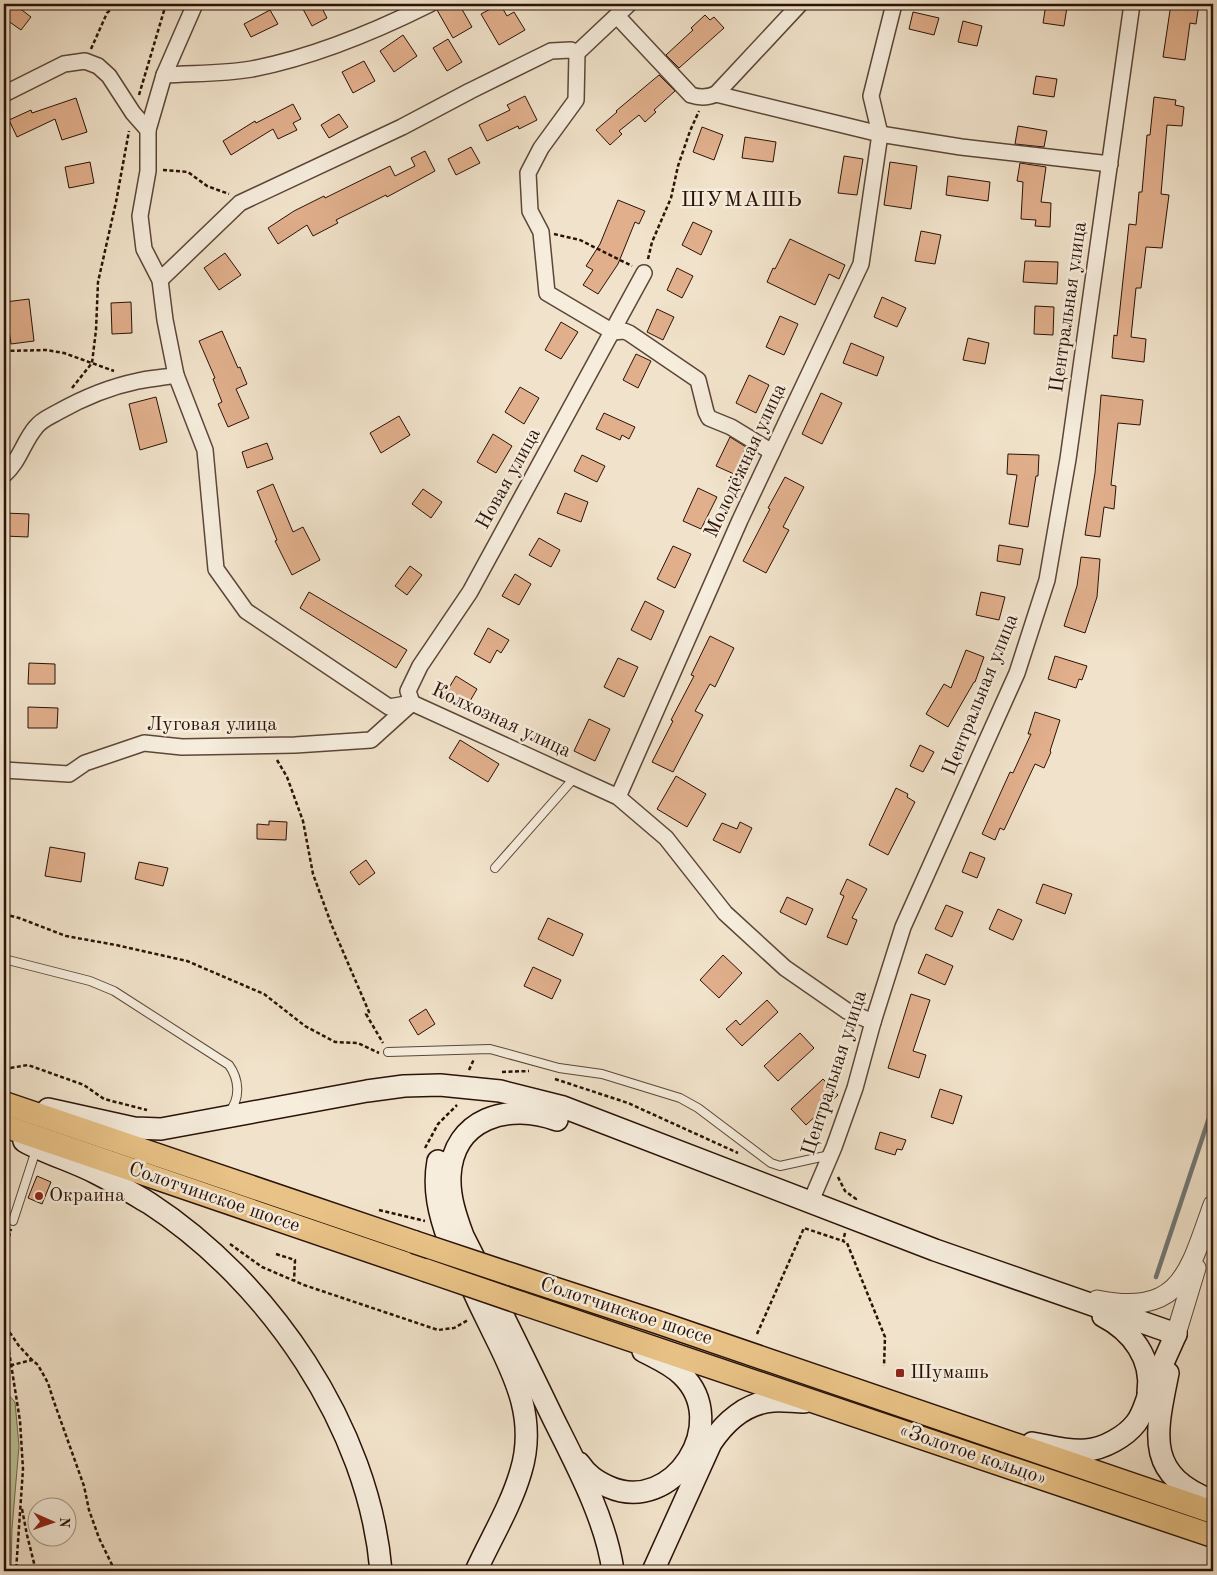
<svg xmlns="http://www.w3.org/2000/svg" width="1217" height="1575" font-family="'Old Standard TT',serif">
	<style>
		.green { fill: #bac497; stroke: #726b4f }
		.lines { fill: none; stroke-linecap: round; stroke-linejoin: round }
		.stream { stroke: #727777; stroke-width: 4.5 }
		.building { fill: #e1af8c; stroke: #2b1207 }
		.service-casing { stroke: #5c4638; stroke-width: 10 }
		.minor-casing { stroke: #5c4638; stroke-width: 18 }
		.tertiary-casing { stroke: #5c4638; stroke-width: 21 }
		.secondary-casing { stroke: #2b1207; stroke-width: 24 }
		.primary-casing { stroke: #2b1207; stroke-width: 25 }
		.path { stroke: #2b1207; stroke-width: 2.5; stroke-dasharray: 4 2.5; stroke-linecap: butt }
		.service { stroke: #f6eddd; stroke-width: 8 }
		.minor { stroke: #f6eddd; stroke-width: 15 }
		.tertiary { stroke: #f6eddd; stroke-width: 19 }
		.secondary { stroke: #f6eddd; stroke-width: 21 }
		.primary { stroke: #e8c286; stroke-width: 22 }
		.primary-bridge-casing { stroke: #2b1207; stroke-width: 25; stroke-linecap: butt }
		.primary-bridge { stroke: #e8c286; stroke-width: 22 }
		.poi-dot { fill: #8f2418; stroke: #f6eddd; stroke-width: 2 }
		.labels { text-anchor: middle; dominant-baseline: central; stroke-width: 5; stroke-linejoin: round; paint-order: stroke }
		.street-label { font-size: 20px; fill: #2b1207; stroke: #f6eddd }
		.poi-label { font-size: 20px; fill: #2b1207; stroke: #f6eddd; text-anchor: start }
		.quarter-label { font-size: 22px; letter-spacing: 1px; fill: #2b1207; stroke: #f6eddd }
	</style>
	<rect width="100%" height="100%" fill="#f1e3cb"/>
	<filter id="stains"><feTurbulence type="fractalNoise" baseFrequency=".004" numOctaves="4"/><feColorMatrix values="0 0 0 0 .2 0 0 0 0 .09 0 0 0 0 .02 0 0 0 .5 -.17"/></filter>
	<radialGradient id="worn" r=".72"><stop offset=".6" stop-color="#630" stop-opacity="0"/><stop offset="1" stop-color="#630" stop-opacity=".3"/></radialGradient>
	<!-- green -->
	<polygon class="green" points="4,1390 15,1402 19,1446 12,1529 11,1571 4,1571"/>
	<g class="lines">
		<!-- stream -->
		<polyline class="stream" points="1156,1277 1213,1106"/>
	</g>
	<!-- building -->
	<g class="building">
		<polygon points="7,4 14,4 31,17 21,30 4,18 4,9"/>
		<polygon points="314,4 320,4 327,18 312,26 303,9"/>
		<polygon points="442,4 459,4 472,27 453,38 437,10 439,6"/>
		<polygon points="500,4 507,16 514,12 525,30 499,45 481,14"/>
		<polygon points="1046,4 1067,7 1064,26 1043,23"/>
		<polygon points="1171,4 1199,4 1196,24 1190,23 1185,60 1163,57"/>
		<polygon points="270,10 278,24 251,37 244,24"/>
		<polygon points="913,12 939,18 934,35 909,29"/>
		<polygon points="705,15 710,20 714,17 724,28 679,68 666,55 693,30 691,28"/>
		<polygon points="963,21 982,26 977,46 958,42"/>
		<polygon points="403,35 417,56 394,72 380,51"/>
		<polygon points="448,39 462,62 447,71 433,48"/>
		<polygon points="364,61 375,81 353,93 342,72"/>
		<polygon points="659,75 675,91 654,110 656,112 645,122 639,115 619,131 622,134 610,145 596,130 617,112 616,111"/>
		<polygon points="1036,76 1057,79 1054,97 1033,94"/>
		<polygon points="525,96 537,120 519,129 518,126 487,141 479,125 510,110 507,105"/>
		<polygon points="1154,97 1176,100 1175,105 1184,107 1182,126 1167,125 1161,194 1169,195 1162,248 1146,247 1141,288 1136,288 1131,337 1146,339 1144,362 1112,358 1114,335 1117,336 1129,224 1136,225 1139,192 1142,192 1147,135 1150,135"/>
		<polygon points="76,98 87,132 62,140 55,119 17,137 9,120 31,110 32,113"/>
		<polygon points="293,104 301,119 293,123 297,130 278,139 273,129 231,155 223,141 255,121 256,123"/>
		<polygon points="339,114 348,127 329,138 321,125"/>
		<polygon points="1018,126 1047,131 1044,147 1015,144"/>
		<polygon points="702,127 723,135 714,160 693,152"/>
		<polygon points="745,137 776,142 773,162 742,158"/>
		<polygon points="471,147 480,163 456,175 448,159"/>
		<polygon points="425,151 435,171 387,197 386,195 336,220 338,223 313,236 307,225 278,244 268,228 294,211 324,196 325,198 390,166 395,176 415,166 411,158"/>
		<polygon points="844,156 863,159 857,195 838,193"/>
		<polygon points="90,162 94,183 69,188 65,167"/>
		<polygon points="890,162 917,166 911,209 884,205"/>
		<polygon points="1020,163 1046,167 1041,202 1051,203 1050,227 1035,226 1036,220 1021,219 1023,182 1017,181"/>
		<polygon points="948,176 990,182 988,201 946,195"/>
		<polygon points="618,200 645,211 639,224 635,222 618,264 598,294 583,285 593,270 586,266 600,244"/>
		<polygon points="693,222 712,231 701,255 682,245"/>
		<polygon points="921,231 941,235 935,264 915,261"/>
		<polygon points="790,239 845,265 839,279 829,274 815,305 767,282 773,268 775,269"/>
		<polygon points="225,253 241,275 219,290 204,268"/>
		<polygon points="1025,261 1058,262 1057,284 1023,282"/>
		<polygon points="677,268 693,276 682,298 667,290"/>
		<polygon points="882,297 906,308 897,327 874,317"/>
		<polygon points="29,299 34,341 11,344 5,302"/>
		<polygon points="131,302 132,333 112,334 111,303"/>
		<polygon points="1035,306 1054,307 1053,335 1034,334"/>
		<polygon points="657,309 674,317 663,340 647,332"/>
		<polygon points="780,316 798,324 784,355 766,347"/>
		<polygon points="561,322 578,332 561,359 545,350"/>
		<polygon points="222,331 238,368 240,367 247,384 236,389 249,418 228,427 218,404 222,402 213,379 215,378 199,341"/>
		<polygon points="968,338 989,343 985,364 963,360"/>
		<polygon points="851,343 884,357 877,376 843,363"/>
		<polygon points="636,354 651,361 638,388 623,380"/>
		<polygon points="749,375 769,385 756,413 736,403"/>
		<polygon points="520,387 539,398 524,424 505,412"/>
		<polygon points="821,393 842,403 822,444 802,434"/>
		<polygon points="1101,395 1143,400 1140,425 1118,423 1111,485 1116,486 1114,509 1104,507 1100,537 1085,535 1095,473"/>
		<polygon points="156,397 167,442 140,450 129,404"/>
		<polygon points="604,413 635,427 629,439 622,435 620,440 596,429"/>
		<polygon points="399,416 410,435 381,453 370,433"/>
		<polygon points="493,434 512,446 496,473 477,462"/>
		<polygon points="730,437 746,447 734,474 716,466"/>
		<polygon points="267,443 273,459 247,468 242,452"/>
		<polygon points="1008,454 1039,455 1038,476 1036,476 1028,527 1009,524 1017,475 1007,474"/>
		<polygon points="582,455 605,466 597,482 574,471"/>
		<polygon points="785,477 804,487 783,527 789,530 766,573 743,561 770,509 768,508"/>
		<polygon points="273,484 293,532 303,527 320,560 292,575 275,541 277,540 257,491"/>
		<polygon points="698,488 717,497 701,529 683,521"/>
		<polygon points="423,489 442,502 431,518 412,504"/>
		<polygon points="565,493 588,502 581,522 557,513"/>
		<polygon points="4,513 29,514 28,537 4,536"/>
		<polygon points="539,538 560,550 551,567 529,555"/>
		<polygon points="999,545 1023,549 1020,565 997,561"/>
		<polygon points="673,546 691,554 675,588 657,579"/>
		<polygon points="1081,557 1100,559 1097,597 1085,633 1064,626 1077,586"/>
		<polygon points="410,566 422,575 407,595 395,586"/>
		<polygon points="515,574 531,584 519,605 502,596"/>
		<polygon points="309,592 407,650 396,668 300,608"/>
		<polygon points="981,592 1005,597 999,620 976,615"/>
		<polygon points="645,601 664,611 651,640 631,630"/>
		<polygon points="488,628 509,640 501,653 497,650 490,663 474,654"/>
		<polygon points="710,636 734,648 715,687 710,684 695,711 703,715 673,772 652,762 673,721 671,720 694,676 691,675"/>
		<polygon points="966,650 984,657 975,682 974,682 948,727 926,714 944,684 951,688"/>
		<polygon points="1055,656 1087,666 1082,680 1079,679 1076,688 1048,679"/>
		<polygon points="618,658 638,667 624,697 604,687"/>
		<polygon points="29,663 55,664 55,684 28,684"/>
		<polygon points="456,676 477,689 466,708 444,696"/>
		<polygon points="28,707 58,708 57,728 28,728"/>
		<polygon points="1035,712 1060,720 1050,751 1051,752 1044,768 1035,764 1004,830 1000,828 995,840 982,834 1010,772 1013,773 1031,734 1028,734"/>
		<polygon points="589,719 610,729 595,761 574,751"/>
		<polygon points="460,740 499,764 488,782 449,758"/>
		<polygon points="920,745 934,752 923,772 910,766"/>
		<polygon points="676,776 706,794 687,827 657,809"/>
		<polygon points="896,788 908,794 907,797 915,802 888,855 869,845"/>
		<polygon points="269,821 287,822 286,840 257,839 257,824 269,825"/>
		<polygon points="740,822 752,828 740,853 713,840 722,823 737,829"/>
		<polygon points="50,847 85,853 81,882 45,876"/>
		<polygon points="970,852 985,858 977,878 962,872"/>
		<polygon points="366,860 375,873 359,885 350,872"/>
		<polygon points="139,862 168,868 163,886 135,879"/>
		<polygon points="847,879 867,889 852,918 857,920 847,945 827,937 844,896 840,894"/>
		<polygon points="1043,884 1072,894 1065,914 1036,903"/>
		<polygon points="787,897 813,909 806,925 780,912"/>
		<polygon points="946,905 963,912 952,937 935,929"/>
		<polygon points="998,909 1022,920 1013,940 989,929"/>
		<polygon points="548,918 583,934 573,956 538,939"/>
		<polygon points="926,954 953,966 945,985 918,973"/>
		<polygon points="723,955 742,973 719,998 700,980"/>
		<polygon points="533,967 561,980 552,999 524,986"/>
		<polygon points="911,994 930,1000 913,1051 926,1055 919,1078 888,1068"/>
		<polygon points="767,1000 778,1012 742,1046 726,1029 736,1020 740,1025"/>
		<polygon points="426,1009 435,1024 418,1035 409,1020"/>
		<polygon points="800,1033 814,1048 778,1081 764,1066"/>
		<polygon points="823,1079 838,1095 806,1125 791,1109"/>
		<polygon points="940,1089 962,1096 953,1124 931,1117"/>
		<polygon points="880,1132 906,1140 902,1150 897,1149 895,1155 875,1149"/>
		<polygon points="37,1176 51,1182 42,1204 28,1198"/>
	</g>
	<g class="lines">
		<!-- service casing -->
		<g class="service-casing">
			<g id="service">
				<polyline points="495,868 575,777"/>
				<path d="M4,959L90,981L114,991L229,1065C239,1079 241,1098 229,1112"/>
				<polyline points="388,1052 490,1049 559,1068 602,1074 680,1098 698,1108 771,1163 780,1166 830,1155"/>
				<polyline points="13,1221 36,1150"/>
			</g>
		</g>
		<!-- minor casing -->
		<g class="minor-casing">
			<g id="minor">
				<polyline points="195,4 164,75 148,130 148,171 140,216 144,249 160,280 165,320 176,375 205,450 216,569 246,611 389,707 412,703 618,797 666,838 725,913 785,968 847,1011 873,1022"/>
				<polyline points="629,4 577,53 576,100 541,148 528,173 530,211 541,232 547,293 613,332 624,331 629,333 698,380 706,412 709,418 731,427 772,452"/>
				<path d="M617,16L691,95C700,98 707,98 716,94L880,134L961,147L1110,164"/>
				<path d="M164,75C193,73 223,74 252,69C314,57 374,32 430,4"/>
				<polyline points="4,94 64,64 85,61 98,66 109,76 133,113 148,130"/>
				<polyline points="716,94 800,4"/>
				<polyline points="160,280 240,203 402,127 470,91 551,51 571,50 577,53"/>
				<path d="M4,475C20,461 23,442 36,427C41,420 51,416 58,412C83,398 109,387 138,381C150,378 163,378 176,375"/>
				<polyline points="4,770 69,774 85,763 144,743 182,747 295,745 371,740 412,703 408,691 420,666 470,592 644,273"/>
				<polyline points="618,797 740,520 861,264 880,134 871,96 894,4"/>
				<polyline points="811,1201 834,1147 855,1088 873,1022 903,927 1017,673 1047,580 1068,459 1132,4"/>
			</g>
		</g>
		<!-- tertiary casing -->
		<g class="tertiary-casing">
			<g id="tertiary">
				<path d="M1097,1300C1182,1317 1189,1271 1213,1205"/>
				<polyline points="1176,1334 1196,1268"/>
			</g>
		</g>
		<!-- secondary casing -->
		<g class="secondary-casing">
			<g id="secondary">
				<polyline points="48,1109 134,1128 161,1129 367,1091 404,1086 440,1085 500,1091 563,1107 935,1250 1176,1334"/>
				<path d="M557,1120C509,1102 453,1118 450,1176C449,1197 456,1217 463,1236C494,1297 524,1358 554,1420C577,1466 606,1520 613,1571"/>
				<path d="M24,1141C47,1154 73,1161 96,1173C114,1182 132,1193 149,1203C269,1281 369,1427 381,1571"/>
				<path d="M438,1161C433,1189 439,1214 449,1241"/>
				<path d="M466,1275C475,1295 485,1316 495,1336C517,1380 536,1421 521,1471C511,1506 491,1538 476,1571"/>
				<path d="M1103,1316C1132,1331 1153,1359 1148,1392"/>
				<path d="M1168,1373C1156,1433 1144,1475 1213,1501"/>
				<path d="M1032,1443C1049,1446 1069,1452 1086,1450C1104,1449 1126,1436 1136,1423C1143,1414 1145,1404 1149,1394C1158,1374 1167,1354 1176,1334"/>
				<path d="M579,1463C587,1475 596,1481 609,1487C673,1515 732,1423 682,1375C671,1364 656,1358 643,1351"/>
				<path d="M653,1571L711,1443C725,1422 746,1403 773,1401C783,1400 794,1402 804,1402"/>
			</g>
		</g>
		<!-- primary casing -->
		<g class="primary-casing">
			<g id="primary">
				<polyline points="4,1103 414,1242"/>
				<polyline points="4,1126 425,1270"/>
				<polyline points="510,1274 657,1322 1213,1512"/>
				<polyline points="521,1303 1213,1536"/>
			</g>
		</g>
		<!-- path -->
		<g class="path">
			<polyline points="91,49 107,13 117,4"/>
			<polyline points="139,95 166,4"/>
			<polyline points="163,170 188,172 207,186 229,194"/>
			<polyline points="554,234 580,240 632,266"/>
			<polyline points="648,259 652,242 671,198 678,166 690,131 699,111"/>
			<polyline points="4,351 46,350 64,353 114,371"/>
			<polyline points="72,388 92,363 96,330 98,282 116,202 129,131"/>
			<polyline points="277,760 287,777 303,821 313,874 332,926 369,1012 366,1014 383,1043"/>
			<polyline points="4,914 19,918 66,936 116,945 187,961 264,994 305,1026 335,1042 358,1043 379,1053"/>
			<polyline points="4,1069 28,1065 84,1085 104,1099 147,1110"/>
			<polyline points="469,1070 474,1059"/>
			<polyline points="502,1072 529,1071"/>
			<polyline points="555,1079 628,1103 738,1153"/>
			<polyline points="425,1148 438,1124 457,1105"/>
			<polyline points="838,1177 845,1191 856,1199 855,1201"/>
			<polyline points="379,1210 425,1221"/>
			<polyline points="845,1233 843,1241 847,1243 885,1337 884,1366"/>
			<polyline points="230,1244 262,1267 304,1285 438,1330 454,1328 468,1320"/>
			<polyline points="6,1247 5,1326 20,1421 23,1469 16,1571"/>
			<polyline points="4,1249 6,1247 11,1229"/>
			<polyline points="276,1254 295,1260 294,1281"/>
			<polyline points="6,1327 19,1346 32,1360"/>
			<polyline points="757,1334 804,1228 843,1241"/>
			<polyline points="4,1367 32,1360 38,1365 48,1383 53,1399 84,1486 89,1510 99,1538 115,1571"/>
			<polyline points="22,1509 27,1535 36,1571"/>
		</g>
		<!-- service -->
		<use href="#service" class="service"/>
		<!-- minor -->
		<use href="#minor" class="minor"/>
		<!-- tertiary -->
		<use href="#tertiary" class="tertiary"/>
		<!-- secondary -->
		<use href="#secondary" class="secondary"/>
		<!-- primary -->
		<use href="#primary" class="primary"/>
		<!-- primary-bridge casing -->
		<g class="primary-bridge-casing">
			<g id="primary-bridge">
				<polyline points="414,1242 510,1274"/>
				<polyline points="425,1270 521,1303"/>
			</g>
		</g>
		<!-- primary-bridge -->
		<use href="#primary-bridge" class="primary-bridge"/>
	</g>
	<!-- markers -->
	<g class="poi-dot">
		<circle cx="39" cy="1196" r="5"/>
		<rect x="895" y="1368" width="10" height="10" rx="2.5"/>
	</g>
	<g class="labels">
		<!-- street labels -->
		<g class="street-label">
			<text transform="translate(1069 307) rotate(-82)">Центральная улица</text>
			<text transform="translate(746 461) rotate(-65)">Молодёжная улица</text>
			<text transform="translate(509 479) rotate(-61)">Новая улица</text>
			<text transform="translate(981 695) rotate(-68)">Центральная улица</text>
			<text transform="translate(501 721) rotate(25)">Колхозная улица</text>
			<text x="212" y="725">Луговая улица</text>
			<text transform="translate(835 1073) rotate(-72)">Центральная улица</text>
			<text transform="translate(214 1198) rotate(19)">Солотчинское шоссе</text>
			<text transform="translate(626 1312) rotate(18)">Солотчинское шоссе</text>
			<text transform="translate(973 1455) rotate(19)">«Золотое кольцо»</text>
		</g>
		<!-- poi labels -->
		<g class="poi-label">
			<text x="49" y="1196">Окраина</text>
			<text x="910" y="1373">Шумашь</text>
		</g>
		<!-- quarter labels -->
		<g class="quarter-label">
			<text x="742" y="200">ШУМАШЬ</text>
		</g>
	</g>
	<!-- margin -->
	<rect width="1217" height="1575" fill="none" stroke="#f1e3cb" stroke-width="20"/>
	<rect x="5" y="5" width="1207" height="1565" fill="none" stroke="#2b1207" stroke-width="2.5"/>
	<rect x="10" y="10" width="1197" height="1555" fill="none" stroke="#2b1207"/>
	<!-- north arrow -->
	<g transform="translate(52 1522) rotate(92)"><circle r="24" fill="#f6eddd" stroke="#a59587"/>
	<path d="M0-4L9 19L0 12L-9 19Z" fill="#8f2418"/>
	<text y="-8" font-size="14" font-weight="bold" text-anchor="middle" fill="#2b1207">N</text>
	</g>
	<rect width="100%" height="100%" filter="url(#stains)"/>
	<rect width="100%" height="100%" fill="url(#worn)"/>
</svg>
